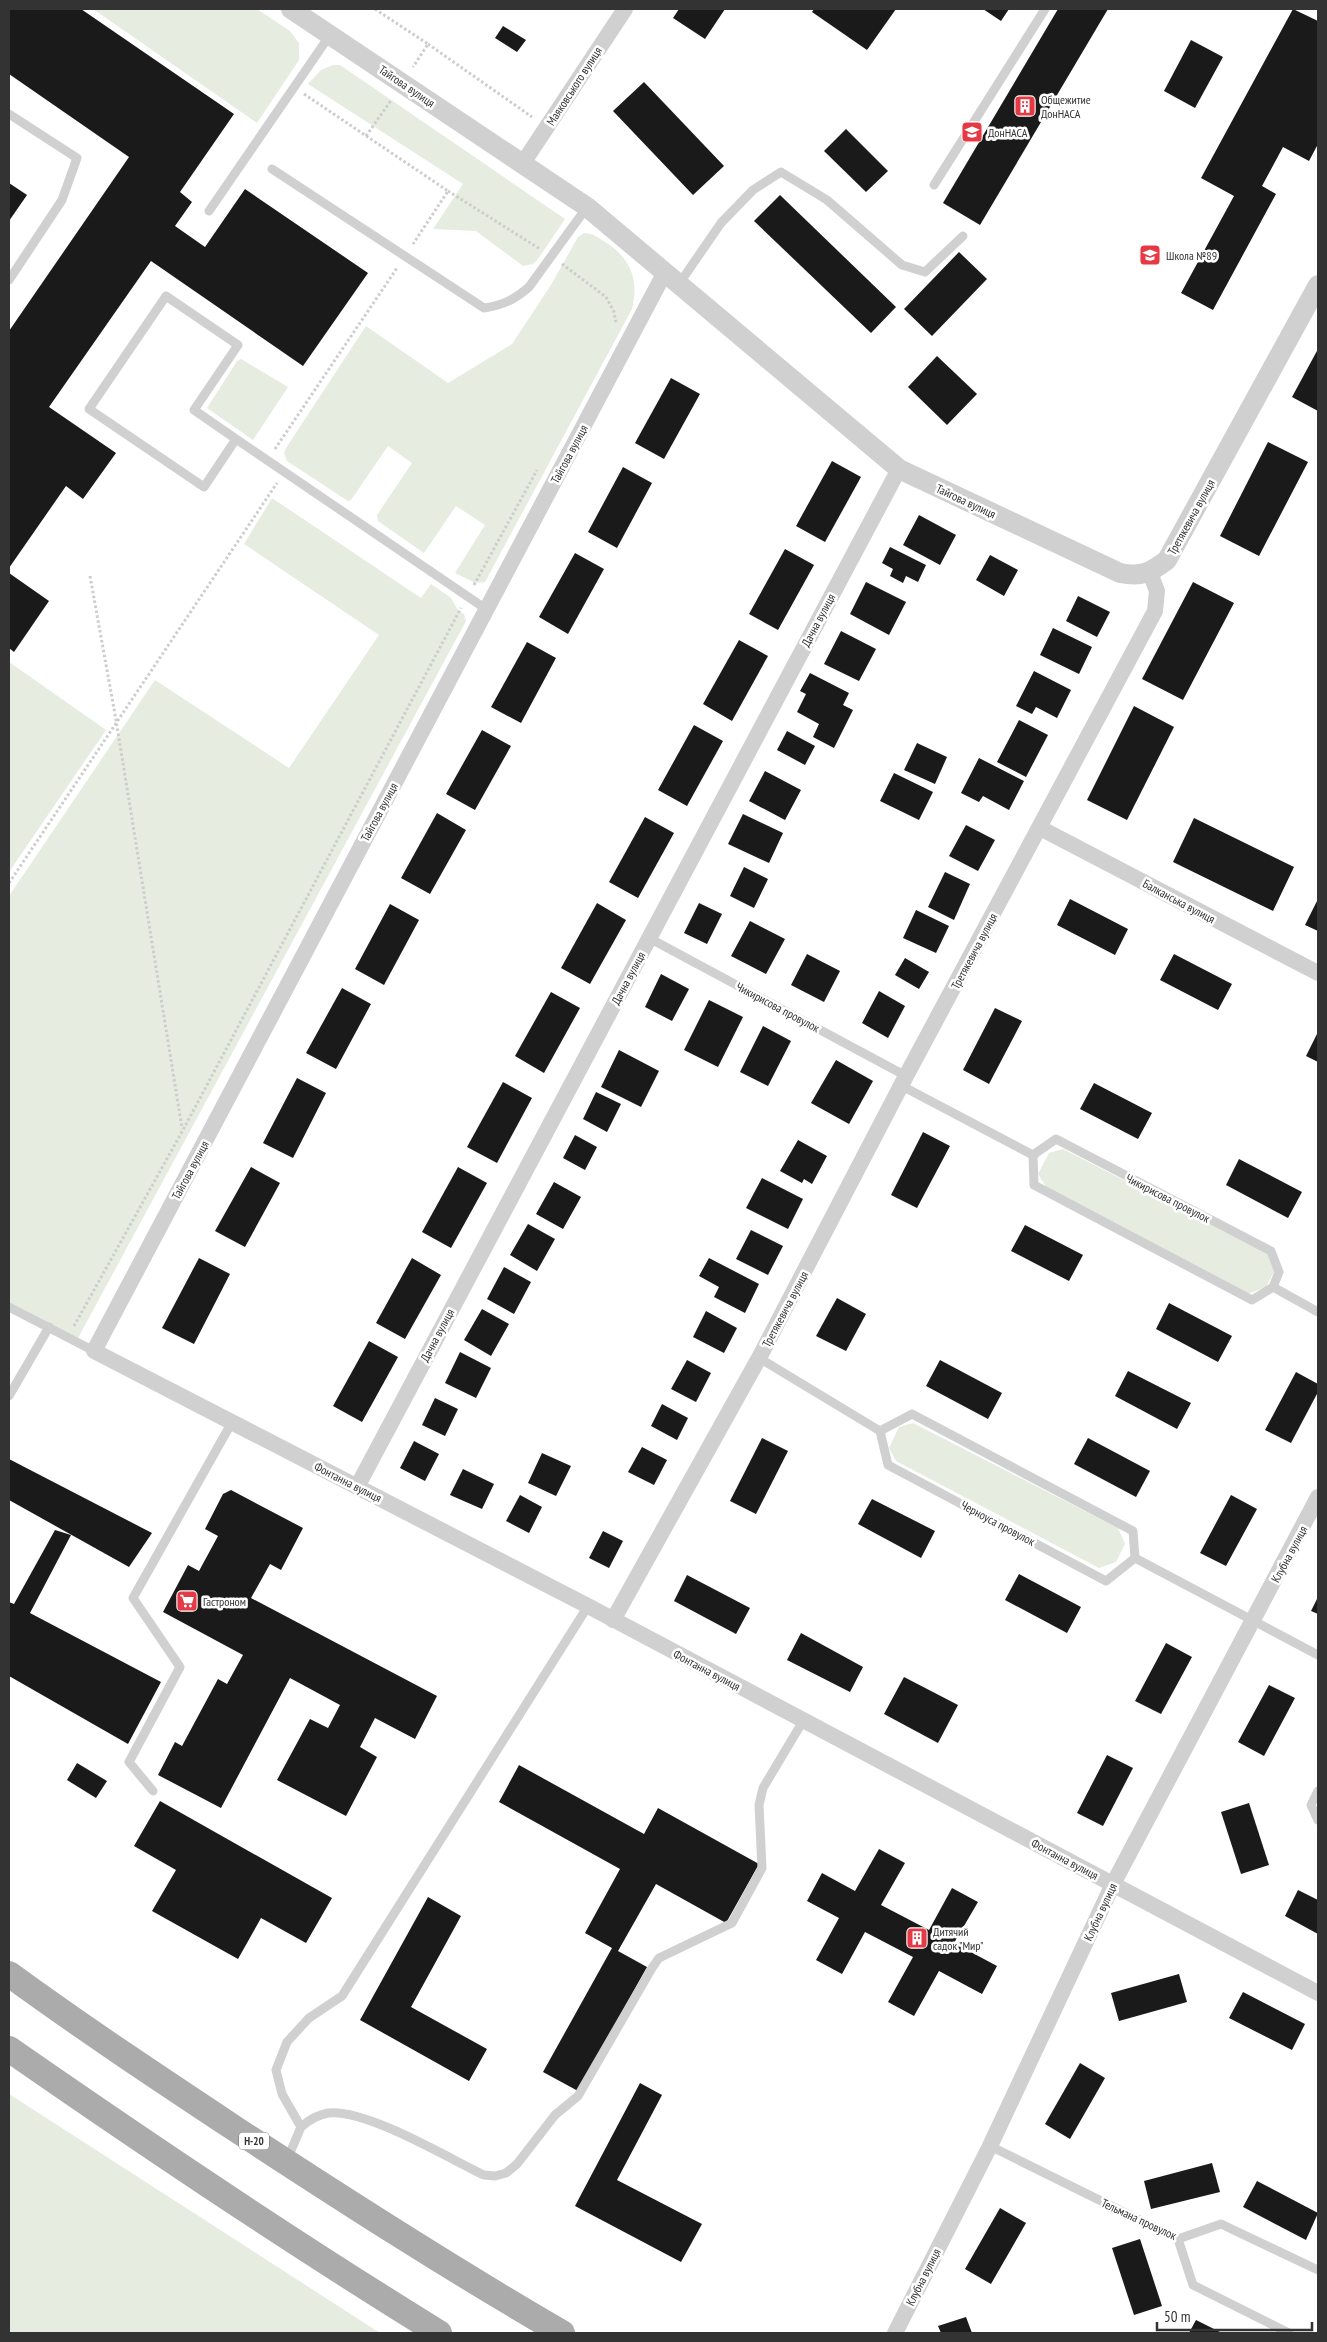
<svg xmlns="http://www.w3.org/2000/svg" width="1327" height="2342" font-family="'PT Sans Narrow',sans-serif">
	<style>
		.green { fill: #e6ecdf }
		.building { fill: #1a1a1a }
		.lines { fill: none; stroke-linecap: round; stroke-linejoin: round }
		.path { stroke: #cdcdcd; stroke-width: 3; stroke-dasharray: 2.5 2.5; stroke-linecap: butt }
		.service { stroke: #d0d0d0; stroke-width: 9 }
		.minor { stroke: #d0d0d0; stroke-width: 16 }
		.tertiary { stroke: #d0d0d0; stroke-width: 20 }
		.primary { stroke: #ababab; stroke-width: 26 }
		.labels { text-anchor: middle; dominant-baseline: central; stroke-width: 5; stroke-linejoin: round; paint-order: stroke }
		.shield { fill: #fff; stroke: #707070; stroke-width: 1 }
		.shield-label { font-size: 11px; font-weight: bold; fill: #333 }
		.street-label { font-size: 12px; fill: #333; stroke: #fff }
		.poi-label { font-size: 12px; fill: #333; stroke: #fff; text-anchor: start }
	</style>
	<rect width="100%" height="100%" fill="#fff"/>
	<!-- green -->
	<g class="green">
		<polygon points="93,9 257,9 290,31 299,43 299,60 257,123"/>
		<polygon points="333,65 340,65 565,219 538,259 533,264 523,266 476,231 433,229 463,184 308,84 321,70"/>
		<path d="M584,233C592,233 598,237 605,242C631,258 639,280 632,309L485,582L475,583L455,573L485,525L456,506L424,553L378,521L377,515L412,463L388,446L351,500L348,501L287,461L284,453L286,448L366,326L448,383L512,344L551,285L578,237Z"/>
		<polygon points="241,359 288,387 253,440 207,408 237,361"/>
		<polygon points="272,498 421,598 431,584 451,598 459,612 464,614 466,621 78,1338 9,1302 9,896 155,680 289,768 379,635 244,544"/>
		<polygon points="9,662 106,730 9,872"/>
		<polygon points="1063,1149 1268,1254 1275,1270 1266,1287 1248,1294 1046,1187 1038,1174 1049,1153"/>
		<polygon points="913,1423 1118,1528 1125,1544 1116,1562 1099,1568 896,1461 889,1448 899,1427"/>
		<polygon points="9,2094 380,2333 9,2333"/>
	</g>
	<!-- building -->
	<g class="building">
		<polygon points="9,9 81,9 234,114 180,192 192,202 175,226 205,247 245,189 368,273 303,366 151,261 49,407 116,453 83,499 66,486 9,568 9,331 129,157 9,74"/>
		<polygon points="679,9 725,9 705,39 673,18"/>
		<polygon points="814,9 896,9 867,50 812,12"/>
		<polygon points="983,9 1009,9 1001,21"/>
		<polygon points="1058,9 1108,9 980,225 943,203"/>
		<polygon points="1293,9 1318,21 1318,144 1309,161 1283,147 1262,186 1276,194 1213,310 1181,293 1234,196 1201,178"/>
		<polygon points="503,26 526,40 517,52 495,38"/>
		<polygon points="1191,40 1223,57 1195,108 1164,91"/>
		<polygon points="644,82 724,166 693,195 613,111"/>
		<polygon points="846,129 888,171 866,192 824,151"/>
		<polygon points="9,183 27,195 9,221"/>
		<polygon points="780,195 896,307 871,333 754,221"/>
		<polygon points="959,252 987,279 932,336 904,309"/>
		<polygon points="1318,349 1318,411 1292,397"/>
		<polygon points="937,356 977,394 947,425 908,387"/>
		<polygon points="671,378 700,394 664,459 635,443"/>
		<polygon points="1268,442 1308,462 1259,556 1220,536"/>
		<polygon points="832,461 861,477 825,542 796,526"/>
		<polygon points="623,467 652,483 617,548 588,532"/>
		<polygon points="919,515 956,535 940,565 903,545"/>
		<polygon points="890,547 926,565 918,582 906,576 903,583 890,576 893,569 882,563"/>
		<polygon points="785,549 814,565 778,630 749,614"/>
		<polygon points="575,553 604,569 568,634 539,617"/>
		<polygon points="990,555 1018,570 1004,596 976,580"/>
		<polygon points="9,573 49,601 14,652 9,648"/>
		<polygon points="866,582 906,602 889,635 850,614"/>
		<polygon points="1193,582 1234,603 1183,700 1142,679"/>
		<polygon points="1078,596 1110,612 1097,637 1066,621"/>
		<polygon points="1053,628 1092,647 1079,674 1040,655"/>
		<polygon points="841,631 876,649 859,681 824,664"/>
		<polygon points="739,640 768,656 732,721 703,704"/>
		<polygon points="527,642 556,658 521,723 491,707"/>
		<polygon points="1034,671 1071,690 1057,718 1036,707 1032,714 1016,706"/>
		<polygon points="810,673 849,693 843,705 853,710 834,748 813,737 819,724 797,712 806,694 800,691"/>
		<polygon points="1134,706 1174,727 1127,820 1087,800"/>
		<polygon points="1019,720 1048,735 1026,777 997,762"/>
		<polygon points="694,725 723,741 687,806 658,790"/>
		<polygon points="482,730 511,746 475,810 446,794"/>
		<polygon points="787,731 815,746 805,765 777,750"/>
		<polygon points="917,743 947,757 935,784 904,770"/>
		<polygon points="979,758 1024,781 1009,810 983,796 979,802 961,793"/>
		<polygon points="765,771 801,790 785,820 749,801"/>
		<polygon points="894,773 933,792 919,820 880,801"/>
		<polygon points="437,813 466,830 430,894 401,878"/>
		<polygon points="743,814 783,833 769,863 728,844"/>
		<polygon points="645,817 674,833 638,898 609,882"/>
		<polygon points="1194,818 1294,867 1273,911 1173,862"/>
		<polygon points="966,825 995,840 978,871 949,856"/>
		<polygon points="744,867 768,879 754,908 730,896"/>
		<polygon points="945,872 970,884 954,920 928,907"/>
		<polygon points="1070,899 1128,929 1115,955 1057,925"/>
		<polygon points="1318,899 1318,931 1305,925"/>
		<polygon points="597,903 626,920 590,984 561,968"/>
		<polygon points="699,903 722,914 707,944 684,933"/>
		<polygon points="390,904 419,920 384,985 355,969"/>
		<polygon points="916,910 949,926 936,953 903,938"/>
		<polygon points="750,921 785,939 766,974 731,956"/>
		<polygon points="807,954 840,971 824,1002 791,985"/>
		<polygon points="1174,954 1232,984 1218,1010 1160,980"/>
		<polygon points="905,958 929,972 919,989 895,975"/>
		<polygon points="661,974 689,989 672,1021 645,1007"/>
		<polygon points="342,988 371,1004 336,1069 306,1053"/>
		<polygon points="879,991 905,1006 888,1038 862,1023"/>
		<polygon points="551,992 580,1008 544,1073 515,1056"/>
		<polygon points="709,1000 743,1017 718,1067 684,1050"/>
		<polygon points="995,1008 1022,1021 989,1084 963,1070"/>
		<polygon points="763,1026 791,1041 768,1086 740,1072"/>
		<polygon points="1318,1032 1318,1062 1306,1056"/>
		<polygon points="619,1050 659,1071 641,1107 601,1087"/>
		<polygon points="836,1060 873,1081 849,1124 811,1103"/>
		<polygon points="297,1078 326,1093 293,1158 263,1143"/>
		<polygon points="503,1082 532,1098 497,1163 467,1147"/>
		<polygon points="1094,1083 1152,1113 1138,1139 1080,1109"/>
		<polygon points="596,1092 621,1104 607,1132 583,1119"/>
		<polygon points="923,1132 950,1146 917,1208 891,1195"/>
		<polygon points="575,1135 597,1147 585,1170 563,1158"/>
		<polygon points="798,1140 827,1156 812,1184 804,1179 802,1183 780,1171"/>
		<polygon points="1239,1159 1302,1192 1288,1218 1226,1185"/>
		<polygon points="251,1167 280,1183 245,1247 215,1231"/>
		<polygon points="458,1167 487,1183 451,1248 422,1232"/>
		<polygon points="762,1178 803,1199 788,1229 746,1208"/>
		<polygon points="554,1182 581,1197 563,1229 536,1214"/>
		<polygon points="528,1224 555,1239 537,1271 510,1255"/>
		<polygon points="1025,1225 1083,1255 1069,1281 1011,1251"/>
		<polygon points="751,1230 783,1246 768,1275 736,1259"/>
		<polygon points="199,1258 230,1274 194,1344 162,1328"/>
		<polygon points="412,1258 441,1275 405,1339 376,1323"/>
		<polygon points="709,1258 759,1284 745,1313 714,1297 719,1287 699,1276"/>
		<polygon points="504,1267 531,1282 514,1314 487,1299"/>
		<polygon points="837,1298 866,1314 846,1351 816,1336"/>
		<polygon points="1169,1303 1232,1336 1218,1362 1156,1329"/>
		<polygon points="482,1309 509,1324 491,1356 464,1340"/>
		<polygon points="706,1311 737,1328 724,1353 693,1337"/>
		<polygon points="369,1341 398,1357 362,1422 333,1406"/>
		<polygon points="460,1352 491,1368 476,1398 445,1383"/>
		<polygon points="687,1360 711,1373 696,1402 671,1389"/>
		<polygon points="940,1360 1002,1393 988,1419 926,1386"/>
		<polygon points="1128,1371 1191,1403 1177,1429 1115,1396"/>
		<polygon points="1296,1372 1318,1384 1318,1392 1291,1443 1265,1430"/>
		<polygon points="435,1398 458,1409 445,1436 422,1425"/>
		<polygon points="662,1404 688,1418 677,1440 651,1426"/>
		<polygon points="762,1438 788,1451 756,1514 730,1501"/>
		<polygon points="1088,1438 1150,1471 1136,1497 1074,1464"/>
		<polygon points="414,1441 439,1454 425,1481 400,1468"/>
		<polygon points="642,1447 667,1460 654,1485 628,1472"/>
		<polygon points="542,1453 571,1466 556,1496 528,1483"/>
		<polygon points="9,1459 152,1533 129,1567 9,1500"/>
		<polygon points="463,1469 494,1484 482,1509 450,1495"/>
		<polygon points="231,1490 303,1528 281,1570 270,1564 251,1598 437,1696 415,1739 375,1718 360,1747 377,1757 346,1816 277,1780 310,1719 328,1728 340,1705 290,1678 221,1808 158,1775 175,1742 182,1746 218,1679 227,1684 243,1655 163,1612 188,1565 199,1571 218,1536 205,1529 223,1494"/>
		<polygon points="520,1495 542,1507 529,1533 506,1521"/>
		<polygon points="1231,1495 1257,1509 1226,1566 1200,1553"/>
		<polygon points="872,1499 935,1531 921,1558 858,1524"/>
		<polygon points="55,1530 71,1535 30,1613 161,1682 128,1744 9,1676 9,1602 14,1604"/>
		<polygon points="603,1531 623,1541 609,1568 589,1558"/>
		<polygon points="1019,1574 1081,1607 1067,1633 1005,1600"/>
		<polygon points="687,1575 750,1608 736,1634 674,1601"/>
		<polygon points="1318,1597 1318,1614 1311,1611"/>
		<polygon points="801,1633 863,1667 850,1692 787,1660"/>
		<polygon points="1166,1643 1192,1657 1161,1714 1135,1701"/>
		<polygon points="904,1677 958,1705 938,1743 884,1714"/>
		<polygon points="1269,1685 1295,1698 1264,1756 1238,1742"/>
		<polygon points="1107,1755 1133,1768 1103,1826 1077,1813"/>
		<polygon points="77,1763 107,1781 96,1798 67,1780"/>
		<polygon points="519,1765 644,1834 658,1808 759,1864 726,1923 656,1884 618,1951 647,1967 578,2091 543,2072 612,1948 585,1933 620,1869 499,1802"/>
		<polygon points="160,1801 332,1898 306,1943 261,1918 238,1959 152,1911 176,1870 134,1846"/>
		<polygon points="1249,1803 1269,1865 1241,1874 1221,1812"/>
		<polygon points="879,1849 905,1863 881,1905 929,1930 952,1888 978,1902 954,1943 997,1966 982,1994 939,1971 914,2016 888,2002 913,1957 865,1932 842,1974 816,1960 839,1918 807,1901 822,1873 855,1891"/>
		<polygon points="1298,1890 1318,1900 1318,1934 1285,1916"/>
		<polygon points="428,1897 461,1916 411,2007 487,2049 469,2081 360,2020"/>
		<polygon points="1179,1974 1187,2002 1119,2021 1111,1993"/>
		<polygon points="1243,1992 1305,2024 1292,2050 1229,2018"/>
		<polygon points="1080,2063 1105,2078 1070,2139 1045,2124"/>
		<polygon points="640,2083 662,2095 617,2180 702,2224 681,2262 575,2206"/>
		<polygon points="1212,2163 1220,2192 1151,2209 1144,2181"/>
		<polygon points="1257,2181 1318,2213 1306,2240 1243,2207"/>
		<polygon points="1000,2208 1026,2223 991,2284 965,2269"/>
		<polygon points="1140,2239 1162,2306 1134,2315 1112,2248"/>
		<polygon points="966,2317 972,2333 941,2333 938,2326"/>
		<polygon points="1196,2320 1222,2333 1189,2333"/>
	</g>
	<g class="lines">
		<!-- path -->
		<g class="path">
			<polyline points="375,9 428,44 413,67"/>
			<polyline points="428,44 532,117"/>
			<polyline points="304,94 448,191 413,244"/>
			<polyline points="366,136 392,99"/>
			<polyline points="448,191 540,249"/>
			<polyline points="562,264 606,297 614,312 616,323"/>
			<polyline points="275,449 397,268"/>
			<polyline points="90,576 116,720 182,1128"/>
			<polyline points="474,585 537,470"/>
			<polyline points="9,883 277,483"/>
			<polyline points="74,1326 183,1130 461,608"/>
		</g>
		<!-- service -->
		<g class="service">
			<polyline points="9,114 77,158 62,200 9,280"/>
			<path d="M272,169L484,308C503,305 514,300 529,287L587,207"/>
			<polyline points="934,185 1045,9"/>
			<polyline points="209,211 330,35"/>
			<polyline points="679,284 721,223 753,190 781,172 827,200 902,265 925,272 963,236"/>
			<polyline points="236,439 194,410 238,345 166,296 89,409 204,487 236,439 486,609"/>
			<polyline points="649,938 906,1076"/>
			<polyline points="902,1086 1033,1155 1056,1139 1271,1251 1279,1272 1273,1287 1318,1312"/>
			<polyline points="1033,1155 1034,1185 1252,1300 1273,1287"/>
			<polyline points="9,1307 94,1351"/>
			<polyline points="759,1358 880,1431 912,1414 1133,1531 1135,1558 1318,1655"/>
			<polyline points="9,1396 49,1327"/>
			<polyline points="880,1431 888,1465 1106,1581 1135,1558"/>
			<polyline points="153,1791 129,1762 180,1667 133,1598 232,1422"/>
			<polyline points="1318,1791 1311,1805 1318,1820"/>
			<path d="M301,2127C309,2120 317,2115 328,2113C365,2108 448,2158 484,2175L495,2176L506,2173L517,2164L555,2115L578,2096L652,1968L659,1958L732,1923L762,1868L759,1805L763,1788L803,1721"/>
			<polyline points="990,2146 1178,2239 1221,2224 1318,2270"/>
			<polyline points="287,2160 301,2127 282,2094 276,2070 287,2042 309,2018 342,1996 588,1606"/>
			<polyline points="1178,2239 1193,2285 1289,2333"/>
		</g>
		<!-- minor -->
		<g class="minor">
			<polyline points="523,163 625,9"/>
			<polyline points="665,272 94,1351 588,1606 1318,1993"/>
			<polyline points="1040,828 1318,973"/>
			<polyline points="357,1487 899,469"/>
			<polyline points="613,1620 759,1358 906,1076 1155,611 1157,591 1150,573"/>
			<polyline points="895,2333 990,2146 1113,1884 1318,1497"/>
		</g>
		<!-- tertiary -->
		<path class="tertiary" d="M291,9L587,207L899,469L1120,573C1142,577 1150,573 1167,560L1318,285"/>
		<!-- primary -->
		<g class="primary">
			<path d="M9,1974C83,2028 160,2079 237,2130C344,2200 451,2269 562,2333"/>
			<path d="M9,2049C150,2147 293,2243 439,2333"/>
		</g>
	</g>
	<!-- icons -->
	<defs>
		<g id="building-square" transform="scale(1.125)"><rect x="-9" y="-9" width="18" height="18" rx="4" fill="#e63946" stroke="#fff"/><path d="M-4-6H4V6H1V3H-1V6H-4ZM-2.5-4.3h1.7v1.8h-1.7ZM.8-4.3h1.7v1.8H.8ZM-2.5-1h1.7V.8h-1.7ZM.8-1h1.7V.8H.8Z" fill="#fff"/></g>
		<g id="university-square" transform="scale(1.125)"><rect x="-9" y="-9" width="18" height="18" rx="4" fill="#e63946" stroke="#fff"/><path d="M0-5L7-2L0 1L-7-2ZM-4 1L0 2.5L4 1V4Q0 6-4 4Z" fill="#fff"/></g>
		<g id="school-square" transform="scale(1.125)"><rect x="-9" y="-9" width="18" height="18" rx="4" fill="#e63946" stroke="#fff"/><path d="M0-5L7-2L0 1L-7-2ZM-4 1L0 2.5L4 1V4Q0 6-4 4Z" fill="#fff"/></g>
		<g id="supermarket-square" transform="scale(1.125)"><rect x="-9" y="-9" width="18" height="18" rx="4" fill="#e63946" stroke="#fff"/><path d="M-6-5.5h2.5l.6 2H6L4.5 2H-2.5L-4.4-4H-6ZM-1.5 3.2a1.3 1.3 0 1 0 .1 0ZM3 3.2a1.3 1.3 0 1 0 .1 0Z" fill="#fff"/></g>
	</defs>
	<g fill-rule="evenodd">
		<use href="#building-square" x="1025" y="106"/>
		<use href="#university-square" x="972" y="132"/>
		<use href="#school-square" x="1150" y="255"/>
		<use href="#supermarket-square" x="187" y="1601"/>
		<use href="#building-square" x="917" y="1938"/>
	</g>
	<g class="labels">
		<!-- shield labels -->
		<rect class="shield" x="239" y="2132.5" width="30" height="17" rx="4"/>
		<g class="shield-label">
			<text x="254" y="2141">Н-20</text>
		</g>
		<!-- street labels -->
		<g class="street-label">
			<text transform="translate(407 86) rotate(34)">Тайгова вулиця</text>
			<text transform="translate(574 86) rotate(-57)">Маяковського вулиця</text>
			<text transform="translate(569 454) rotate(-62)">Тайгова вулиця</text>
			<text transform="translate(966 501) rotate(25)">Тайгова вулиця</text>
			<text transform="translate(1191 517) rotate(-61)">Третякевича вулиця</text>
			<text transform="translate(818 620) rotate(-62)">Дачна вулиця</text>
			<text transform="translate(379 812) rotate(-62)">Тайгова вулиця</text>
			<text transform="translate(1179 901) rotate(28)">Балканська вулиця</text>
			<text transform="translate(974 951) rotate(-62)">Третякевича вулиця</text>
			<text transform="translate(628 978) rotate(-62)">Дачна вулиця</text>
			<text transform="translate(778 1007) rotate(28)">Чикирисова провулок</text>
			<text transform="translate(190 1170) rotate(-62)">Тайгова вулиця</text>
			<text transform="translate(1168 1198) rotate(27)">Чикирисова провулок</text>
			<text transform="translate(785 1309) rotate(-62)">Третякевича вулиця</text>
			<text transform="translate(437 1335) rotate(-62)">Дачна вулиця</text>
			<text transform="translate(348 1482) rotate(27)">Фонтанна вулиця</text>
			<text transform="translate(998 1523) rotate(28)">Черноуса провулок</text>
			<text transform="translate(1289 1554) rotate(-62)">Клубна вулиця</text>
			<text transform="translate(707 1670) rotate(28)">Фонтанна вулиця</text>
			<text transform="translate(1065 1859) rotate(28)">Фонтанна вулиця</text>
			<text transform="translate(1100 1912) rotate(-65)">Клубна вулиця</text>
			<text transform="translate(1139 2219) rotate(25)">Тельмана провулок</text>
			<text transform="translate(923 2277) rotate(-63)">Клубна вулиця</text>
		</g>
		<!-- poi labels -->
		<g class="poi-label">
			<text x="1041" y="99">Общежитие<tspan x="1041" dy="14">ДонНАСА</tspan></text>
			<text x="988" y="132">ДонНАСА</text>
			<text x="1166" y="255">Школа №89</text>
			<text x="203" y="1601">Гастроном</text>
			<text x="933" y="1931">Дитячий<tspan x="933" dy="14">садок "Мир"</tspan></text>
		</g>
	</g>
	<!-- border -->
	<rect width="1327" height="2342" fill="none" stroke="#333333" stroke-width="20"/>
	<!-- scale -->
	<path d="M1157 2322v8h155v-8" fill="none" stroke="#333333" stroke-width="2.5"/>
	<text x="1164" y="2322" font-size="15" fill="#333333" stroke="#ffffff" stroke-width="4" paint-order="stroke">50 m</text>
</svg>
